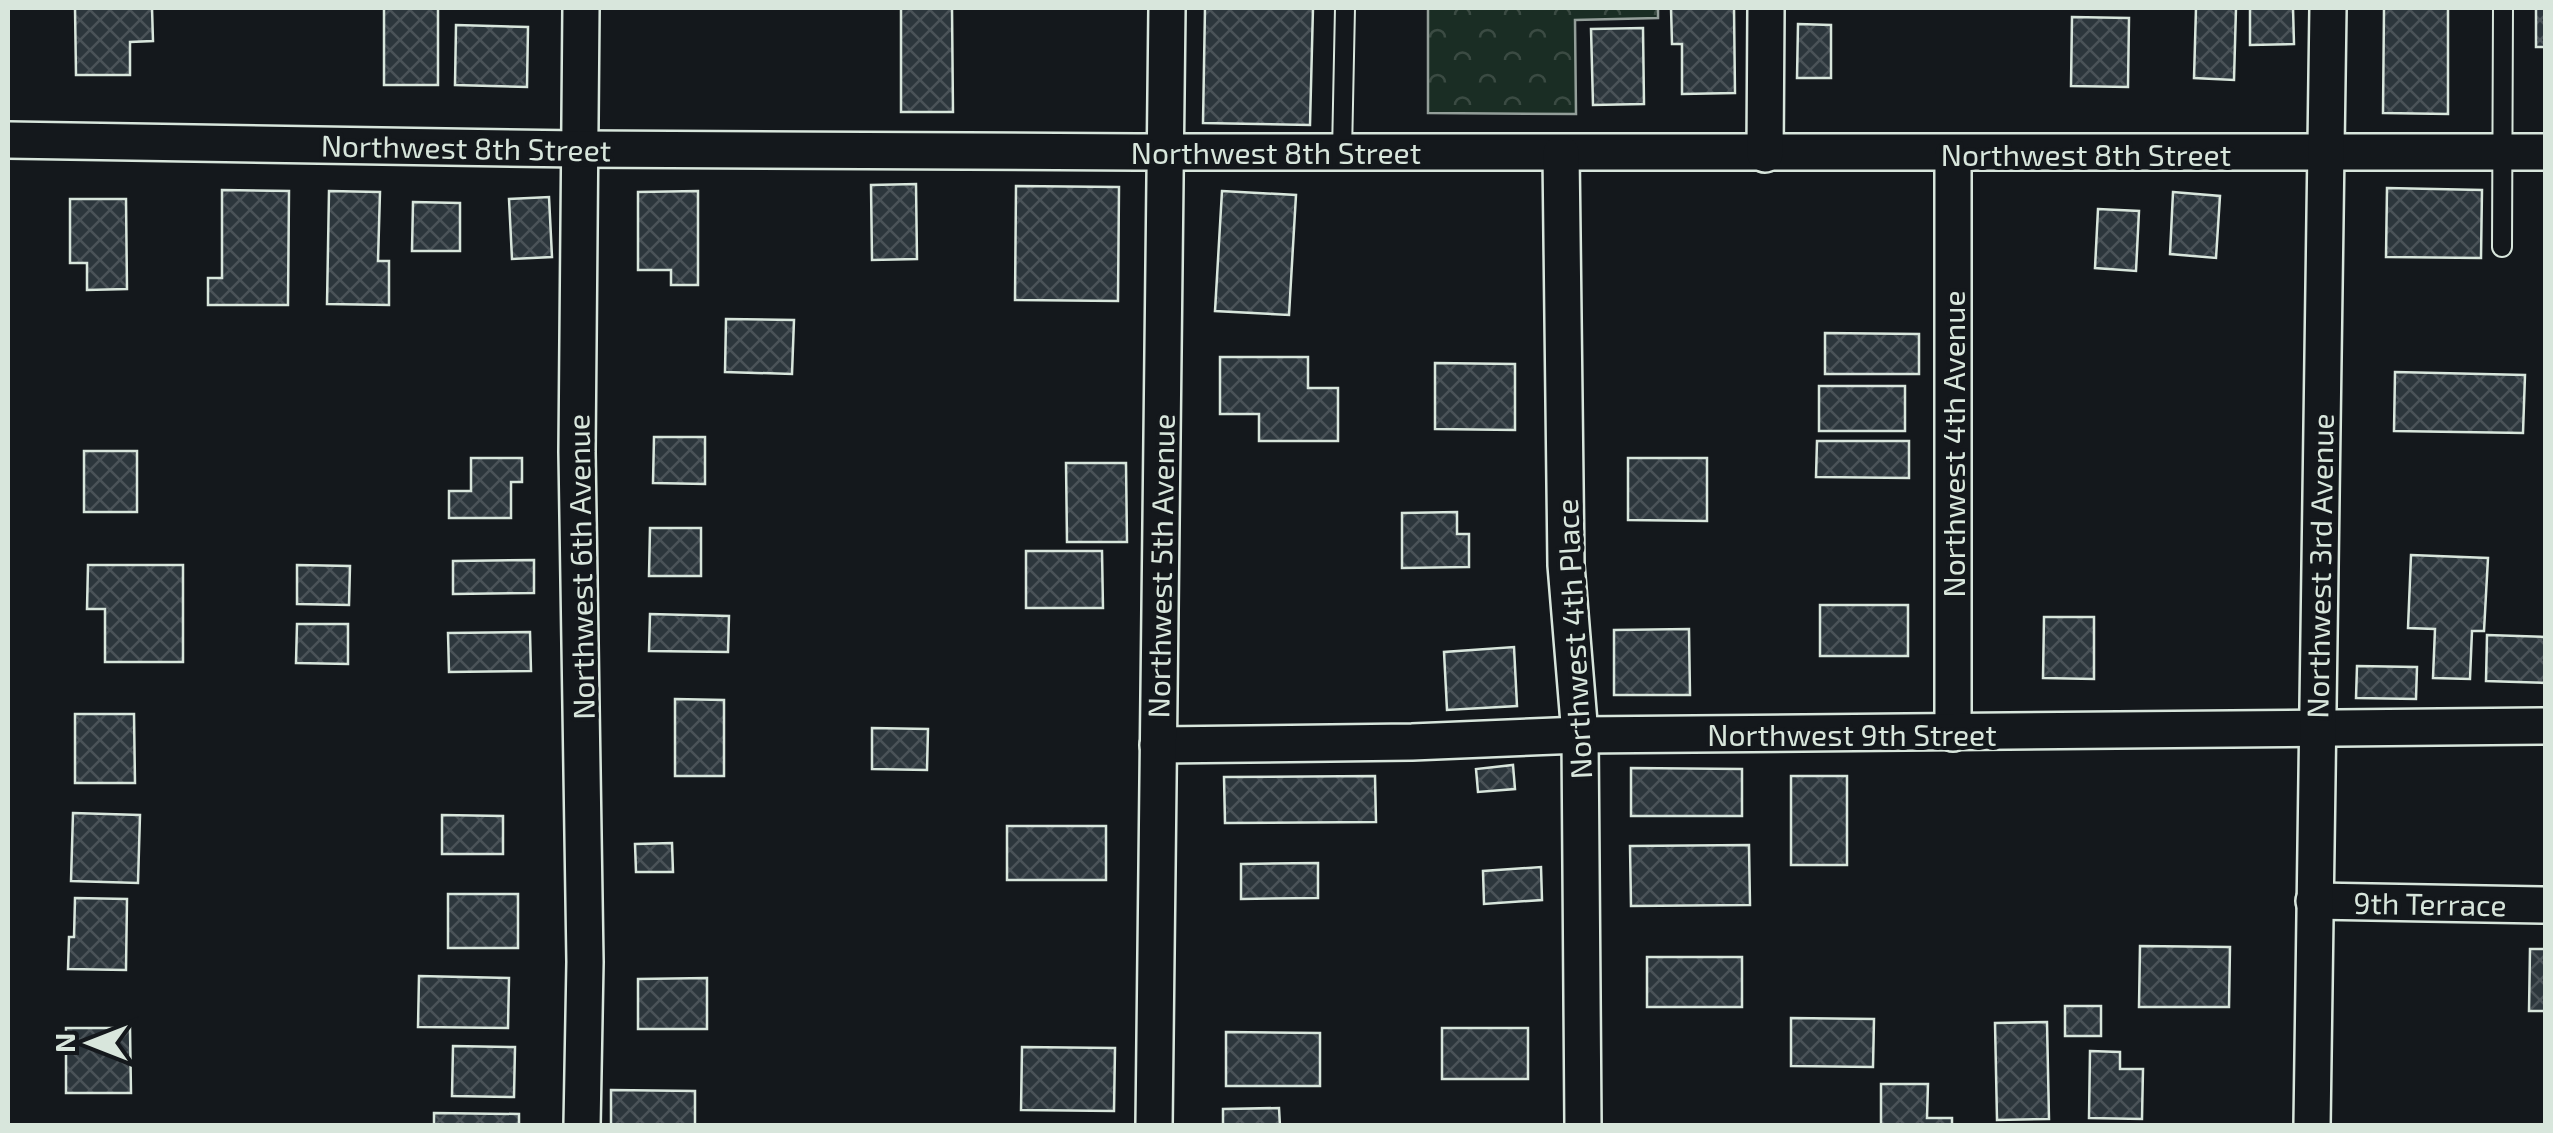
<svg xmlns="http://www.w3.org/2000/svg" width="2553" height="1133" font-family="'Exo 2',sans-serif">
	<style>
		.forest { fill: url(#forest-crowns); stroke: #939e99; stroke-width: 2.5 }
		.building { fill: url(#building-cross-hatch); stroke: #d8e6dc; stroke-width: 2.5 }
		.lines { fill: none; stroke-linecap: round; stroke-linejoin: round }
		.service-casing { stroke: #d8e6dc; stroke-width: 22 }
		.minor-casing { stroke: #d8e6dc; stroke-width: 40 }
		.service { stroke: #14181c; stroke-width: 18 }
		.minor { stroke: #14181c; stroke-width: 35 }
		.labels { text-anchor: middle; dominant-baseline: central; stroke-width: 8; stroke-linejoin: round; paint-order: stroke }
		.street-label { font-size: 30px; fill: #d8e6dc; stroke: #14181c }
	</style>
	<defs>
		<pattern id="forest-crowns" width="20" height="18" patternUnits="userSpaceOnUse" patternTransform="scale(2.5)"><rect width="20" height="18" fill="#1a2d24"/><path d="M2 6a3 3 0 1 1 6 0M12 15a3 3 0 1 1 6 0" fill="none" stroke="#3b4b43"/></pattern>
		<pattern id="building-cross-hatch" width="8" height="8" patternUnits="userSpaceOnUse" patternTransform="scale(2.5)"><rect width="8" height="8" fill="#2c363c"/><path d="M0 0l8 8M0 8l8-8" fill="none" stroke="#4a5358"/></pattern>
	</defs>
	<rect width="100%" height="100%" fill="#14181c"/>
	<!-- forest -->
	<polygon class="forest" points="1428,8 1658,8 1658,18 1575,20 1576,114 1428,113"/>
	<!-- building -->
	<g class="building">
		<polygon points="75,8 152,8 153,41 130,42 130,75 76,75"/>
		<rect x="384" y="8" width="54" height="77"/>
		<polygon points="901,8 952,8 953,112 901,112"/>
		<polygon points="1205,8 1313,8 1310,125 1203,123"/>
		<polygon points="1671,8 1734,8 1735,93 1682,94 1682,44 1672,44"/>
		<polygon points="2196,8 2236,8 2234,80 2194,78"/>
		<polygon points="2250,8 2293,8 2294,44 2250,45"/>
		<polygon points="2384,8 2448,8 2448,114 2383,113"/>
		<rect x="2536" y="8" width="10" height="39"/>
		<polygon points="2072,17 2129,18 2128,87 2071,86"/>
		<polygon points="1798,24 1831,25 1831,78 1797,78"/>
		<polygon points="456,25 528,27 527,87 455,85"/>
		<polygon points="1643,28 1644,104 1593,105 1591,29"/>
		<polygon points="916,184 917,259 872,260 871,185"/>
		<polygon points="1016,186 1119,187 1118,301 1015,300"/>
		<polygon points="2387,188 2482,190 2481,258 2386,257"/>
		<polygon points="222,190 289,191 288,305 208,305 208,278 222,278"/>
		<polygon points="329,191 380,192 378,261 389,261 389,305 327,304"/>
		<polygon points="698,191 698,285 671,285 671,270 638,270 638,192"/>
		<polygon points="1222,191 1296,195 1289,315 1215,311"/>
		<polygon points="2173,192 2220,196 2216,258 2170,254"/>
		<polygon points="549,197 552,257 512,259 509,199"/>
		<polygon points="70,199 126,199 127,289 87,290 87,263 70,263"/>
		<polygon points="413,202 460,203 460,251 412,251"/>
		<polygon points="2098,209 2139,211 2136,271 2095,268"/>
		<polygon points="726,319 794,320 792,374 725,372"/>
		<polygon points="1825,333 1919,334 1919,374 1825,374"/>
		<polygon points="1220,357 1308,357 1308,388 1338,388 1338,441 1259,441 1259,414 1220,414"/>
		<polygon points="1435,363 1515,364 1515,430 1435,429"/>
		<polygon points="2395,372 2525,375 2523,433 2394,431"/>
		<rect x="1819" y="386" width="86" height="45"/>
		<polygon points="654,437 705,437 705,484 653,483"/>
		<polygon points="1817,441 1909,441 1909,478 1816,477"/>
		<rect x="84" y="451" width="53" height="61"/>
		<polygon points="471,458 522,458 522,482 511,482 511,518 449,518 449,491 471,491"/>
		<polygon points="1628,458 1707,458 1707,521 1628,520"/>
		<polygon points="1066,463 1126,463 1127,542 1067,542"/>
		<polygon points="1457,512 1457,534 1469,534 1469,567 1402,568 1402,513"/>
		<polygon points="650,528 701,528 701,576 649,576"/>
		<polygon points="1026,551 1102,551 1103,608 1026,608"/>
		<polygon points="2411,555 2488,558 2484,631 2472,631 2470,679 2433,678 2435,629 2408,628"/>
		<polygon points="534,560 534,593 453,594 453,561"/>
		<polygon points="88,565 183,565 183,662 105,662 105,609 87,609"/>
		<polygon points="297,565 350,566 349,605 297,604"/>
		<rect x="1820" y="605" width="88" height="51"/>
		<polygon points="650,614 729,616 728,652 649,651"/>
		<polygon points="2044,617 2094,617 2094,679 2043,678"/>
		<polygon points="297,624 348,624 348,664 296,663"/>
		<polygon points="1689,629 1690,695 1614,695 1614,630"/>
		<polygon points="530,632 531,671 449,672 448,633"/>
		<polygon points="2487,635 2546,637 2546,683 2486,681"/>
		<polygon points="1514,647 1517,706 1447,710 1444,652"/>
		<polygon points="2357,666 2417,667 2416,699 2356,698"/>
		<polygon points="675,699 724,700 724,776 675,776"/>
		<polygon points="75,714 134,714 135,783 75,783"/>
		<polygon points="872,728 928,729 927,770 872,769"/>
		<polygon points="1513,765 1515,789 1478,792 1476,769"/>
		<polygon points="1631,768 1742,769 1742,816 1631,816"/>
		<polygon points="1375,776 1376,822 1225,823 1224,777"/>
		<rect x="1791" y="776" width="56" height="89"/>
		<polygon points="73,813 140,815 138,883 71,881"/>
		<polygon points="442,815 503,816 503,854 442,854"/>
		<rect x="1007" y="826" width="99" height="54"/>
		<polygon points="672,843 673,872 636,872 635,844"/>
		<polygon points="1749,845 1750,905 1631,906 1630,846"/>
		<polygon points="1318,863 1318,898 1241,899 1241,864"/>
		<polygon points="1541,867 1542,900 1484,904 1483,871"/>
		<rect x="448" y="894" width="70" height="54"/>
		<polygon points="75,898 127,899 126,970 68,969 69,937 74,937"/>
		<polygon points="2140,946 2230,947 2229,1007 2139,1007"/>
		<polygon points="2530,949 2546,949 2546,1011 2529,1011"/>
		<rect x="1647" y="957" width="95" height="50"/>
		<polygon points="419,976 509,978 508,1028 418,1027"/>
		<polygon points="707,978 707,1029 638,1029 638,979"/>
		<rect x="2065" y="1006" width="36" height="30"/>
		<polygon points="1791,1018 1874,1019 1873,1067 1791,1066"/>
		<polygon points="2047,1022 2049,1119 1997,1120 1995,1023"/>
		<polygon points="66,1028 130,1028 131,1093 66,1093"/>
		<rect x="1442" y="1028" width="86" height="51"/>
		<polygon points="1226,1032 1320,1033 1320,1086 1226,1086"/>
		<polygon points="453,1046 515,1047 514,1097 452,1096"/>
		<polygon points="1022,1047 1115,1048 1114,1111 1021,1110"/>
		<polygon points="2090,1051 2120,1052 2120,1069 2143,1069 2142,1119 2089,1118"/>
		<polygon points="1881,1084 1928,1084 1927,1118 1952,1118 1952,1126 1881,1126"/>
		<polygon points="611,1090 695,1091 695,1126 611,1126"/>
		<polygon points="1279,1108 1280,1126 1223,1126 1223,1109"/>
		<polygon points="434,1113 519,1114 519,1126 434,1126"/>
	</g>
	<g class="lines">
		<!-- service casing -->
		<g class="service-casing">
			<g id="service">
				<polyline points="1342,152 1345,8"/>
				<polyline points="2502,247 2503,8"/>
			</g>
		</g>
		<!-- minor casing -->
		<g class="minor-casing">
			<g id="minor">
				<polyline points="581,8 577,452 585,962 582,1126"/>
				<polyline points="8,140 578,149 1137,152 2546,152"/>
				<polyline points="1561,153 1566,565 1580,735 1583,1126"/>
				<polyline points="1765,154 1766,8"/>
				<polyline points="1953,733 1953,154"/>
				<polyline points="1158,745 1412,742 1580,735 2546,726"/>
				<polyline points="2314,901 2546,905"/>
				<polyline points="1154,1126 1167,8"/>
				<polyline points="2312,1126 2328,8"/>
			</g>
		</g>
		<!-- service -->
		<use href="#service" class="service"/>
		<!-- minor -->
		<use href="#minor" class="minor"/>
	</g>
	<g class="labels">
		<!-- street labels -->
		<g class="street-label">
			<text transform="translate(466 147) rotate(1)">Northwest 8th Street</text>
			<text x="1276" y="152">Northwest 8th Street</text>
			<text x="2086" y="154">Northwest 8th Street</text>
			<text transform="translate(1953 444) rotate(-90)">Northwest 4th Avenue</text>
			<text transform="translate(1160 566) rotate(-89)">Northwest 5th Avenue</text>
			<text transform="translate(2319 566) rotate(-89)">Northwest 3rd Avenue</text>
			<text transform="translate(580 567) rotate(-91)">Northwest 6th Avenue</text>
			<text transform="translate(1573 639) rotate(-93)">Northwest 4th Place</text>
			<text x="1852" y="734">Northwest 9th Street</text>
			<text transform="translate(2430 903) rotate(1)">9th Terrace</text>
		</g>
	</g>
	<!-- border -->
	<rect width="2553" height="1133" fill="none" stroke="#d8e6dc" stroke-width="20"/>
	<!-- north arrow -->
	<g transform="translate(90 1043) rotate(270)" stroke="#14181c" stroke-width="8" paint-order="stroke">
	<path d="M0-8L18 38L0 25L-18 38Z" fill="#d8e6dc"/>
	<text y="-15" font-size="28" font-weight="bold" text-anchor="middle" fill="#d8e6dc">N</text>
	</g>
</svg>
